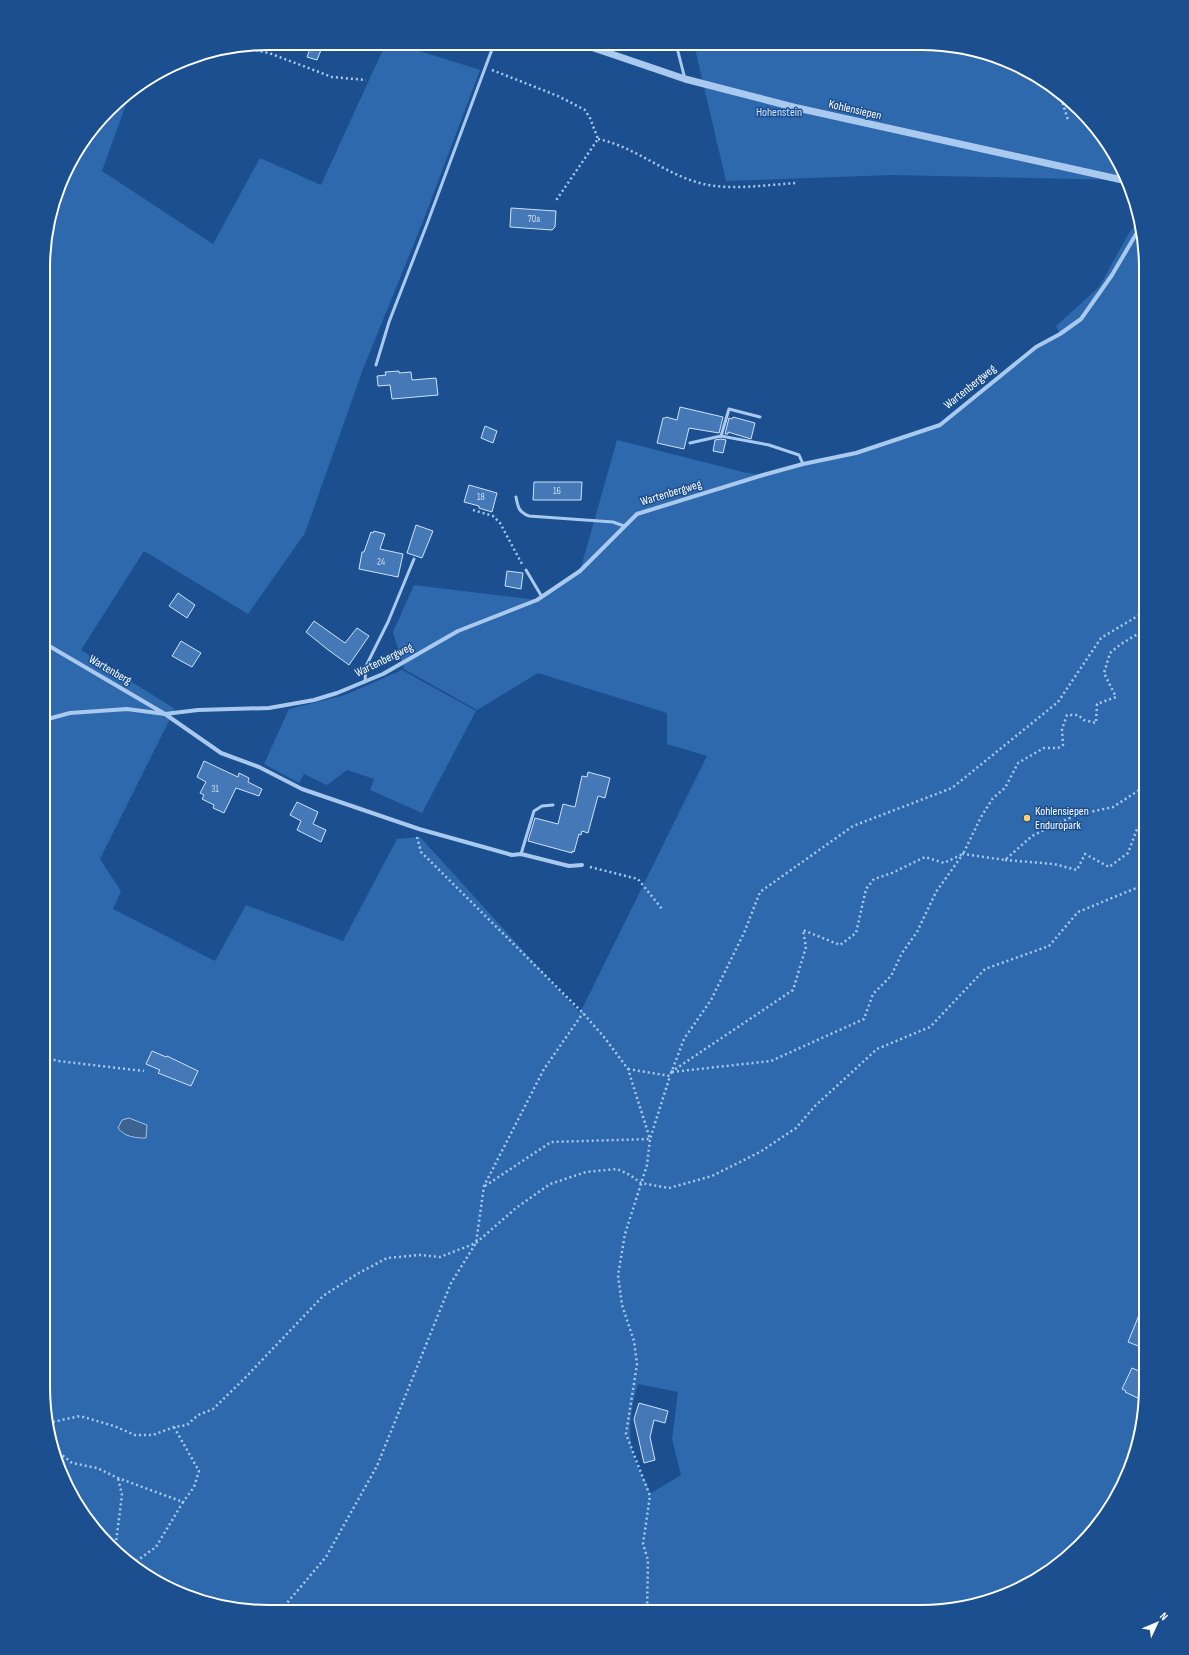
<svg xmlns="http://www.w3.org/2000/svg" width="1189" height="1655" font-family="'Sofia Sans Condensed',sans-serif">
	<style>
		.green { fill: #2e69ad; fill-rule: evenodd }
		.water { fill: #3c6290; stroke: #9cc4f0 }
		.building { fill: #4478b7; stroke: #cfe3fa }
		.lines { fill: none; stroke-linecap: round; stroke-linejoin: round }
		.path { stroke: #a9c9ee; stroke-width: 2.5; stroke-dasharray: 2 3; stroke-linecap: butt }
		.service { stroke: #a9c9ee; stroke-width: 3 }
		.minor { stroke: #a9c9ee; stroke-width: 4 }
		.tertiary { stroke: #a9c9ee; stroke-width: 7 }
		.poi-dot { fill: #ffd166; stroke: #1b4f8f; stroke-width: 1.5 }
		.labels { text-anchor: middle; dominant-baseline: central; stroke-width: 3; stroke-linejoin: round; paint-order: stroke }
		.number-label { font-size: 10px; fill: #d0dded }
		.street-label { font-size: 12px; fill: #fff; stroke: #1b4f8f }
		.park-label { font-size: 12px; fill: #cfe3fa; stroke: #1b4f8f }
		.poi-label { font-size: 12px; fill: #fff; stroke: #1b4f8f; text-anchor: start }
		.rim { fill: none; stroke: #fff; stroke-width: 2 }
	</style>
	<rect width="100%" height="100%" fill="#1b4f8f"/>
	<!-- green -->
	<g class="green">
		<path d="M386,43H394L480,70L422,224L363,369L305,533L248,614L144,551L81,650L175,709L100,859L121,891L113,909L215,961L246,905L343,941L397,839L420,837L580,1013L707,756L667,744V713L538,673L477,710L404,669L393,632L414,585L537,600L580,571L617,440L747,473L763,475L856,453L940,425L1036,347L1060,334L1056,326L1099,287L1129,233L1140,219L1146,268L1145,1402L1134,1460L1108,1512L1069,1556L1020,1589L965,1608L921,1612L239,1610L182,1595L131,1566L90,1524L66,1486L51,1445L43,1387L45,238L73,156L120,99L130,93L102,171L213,244L260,158L321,185ZM638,1384L678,1392L672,1439L681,1475L651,1493C646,1481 638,1469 634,1457C627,1433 631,1407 638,1384Z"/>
		<polygon points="694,44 951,45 1007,60 1058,89 1099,131 1123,169 1127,180 892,175 726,181"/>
		<polygon points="402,670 476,711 422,813 370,790 374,779 347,770 327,785 304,774 299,783 264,764 289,709 345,695"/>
	</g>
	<!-- water -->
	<path class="water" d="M129,1118L147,1125L146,1138C136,1138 124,1137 118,1128L122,1120Z"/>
	<!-- building -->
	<g class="building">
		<polygon points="311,46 321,50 317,60 307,57"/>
		<polygon points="511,208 556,211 555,227 552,230 510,227"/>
		<polygon points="399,371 399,373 411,372 412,380 436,378 438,395 392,399 390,385 378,386 377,376 386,375 385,372"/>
		<polygon points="680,407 723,417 719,433 689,428 684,449 657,443 663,418 665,418 666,417 677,420"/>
		<polygon points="733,417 755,423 751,439 728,432 728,434 725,434 729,418 732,419"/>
		<polygon points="485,426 497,431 493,443 481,438"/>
		<polygon points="721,439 726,440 723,453 713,451 715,440"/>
		<polygon points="534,482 582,482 581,500 533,500"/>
		<polygon points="469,485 497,493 492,512 479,508 479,506 464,502"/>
		<polygon points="416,525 433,531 422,558 407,553"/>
		<polygon points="374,531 385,534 380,549 403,554 398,577 359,569 362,552 364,552 371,532 373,533"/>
		<polygon points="507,571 523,573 521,589 505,586"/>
		<polygon points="178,593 195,605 187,618 169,606"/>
		<polygon points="314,621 345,643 357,628 369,636 349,665 327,649 306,632"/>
		<polygon points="181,641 201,653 192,667 172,656"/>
		<polygon points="204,761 238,777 239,773 249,778 248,782 262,789 259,796 236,788 224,813 213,808 214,805 202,799 204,795 200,793 206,782 197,777"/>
		<polygon points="588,772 610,778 605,798 598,796 588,833 582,831 581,835 579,834 574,852 572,851 572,853 528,841 535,818 558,824 563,804 575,807 582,776 587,777"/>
		<polygon points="297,802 318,812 313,824 326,830 321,842 297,830 301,821 290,815"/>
		<polygon points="152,1051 166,1057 167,1056 198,1071 191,1086 158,1073 160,1070 146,1064"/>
		<polygon points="1146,1298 1146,1349 1128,1342"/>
		<polygon points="1132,1368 1146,1374 1146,1402 1125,1392 1126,1391 1122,1389"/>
		<polygon points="639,1403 668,1411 665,1423 654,1420 650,1437 655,1460 644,1463 634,1419"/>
	</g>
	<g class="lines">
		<!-- path -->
		<g class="path">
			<polyline points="241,47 269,53 332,77 366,80"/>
			<polyline points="492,70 558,96 585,110 590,118 598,139 555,202"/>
			<polyline points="1061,93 1063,104 1068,120"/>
			<path d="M598,139C632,146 660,170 693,181C725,192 763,185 796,183"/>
			<polyline points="473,510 493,516 500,523 522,564"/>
			<polyline points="417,837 421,852 583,1013 604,1037 628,1069 650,1139 647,1165 625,1234 618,1275 622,1305 634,1341 637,1364 626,1434 650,1496 643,1544 648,1560 647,1611"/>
			<polyline points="1005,860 1054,864 1077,870 1085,854 1109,867 1128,853 1137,829 1146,820"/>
			<polyline points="590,867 638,879 662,909"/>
			<polyline points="44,1057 58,1061 144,1071"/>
			<polyline points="628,1069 670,1076 684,1039 711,1000 744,933 760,892 853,826 952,788 1058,702 1101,638 1146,611"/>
			<polyline points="671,1072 793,990 806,947 803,930 840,945 856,933 866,889 874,879 892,873 925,857 944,863 963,854 981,817 993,798 1005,788 1018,763 1044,748 1058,748 1063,745 1062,729 1067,715 1078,715 1084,720 1096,723 1097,704 1116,697 1104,673 1110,653 1121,644 1146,629"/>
			<polyline points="672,1072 771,1061 864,1019 873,994 891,976 902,953 917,932 936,892 963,854 1005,860 1032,836 1076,815 1113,807 1141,789 1146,787"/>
			<polyline points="485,1186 551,1142 650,1139 670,1076"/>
			<polyline points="48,1423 80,1416 114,1426 135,1435 153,1435 174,1427 187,1425 198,1415 213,1409 244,1379 323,1296 357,1274 387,1258 420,1255 440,1257 476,1243 516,1208 550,1184 586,1172 617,1169 630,1175 641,1183 669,1188 712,1176 760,1152 796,1128 815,1106 877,1049 930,1027 985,969 1049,946 1078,912 1146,884"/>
			<polyline points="174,1427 199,1471 194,1487 183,1502"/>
			<polyline points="51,1446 72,1463 97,1468 118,1478 183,1502 156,1547 131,1565"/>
			<polyline points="115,1550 122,1495 118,1478"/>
			<polyline points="281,1610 326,1557 377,1466 451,1283 476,1243 484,1186 544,1069 583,1013"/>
		</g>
		<!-- service -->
		<g class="service">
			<polyline points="676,44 685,79"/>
			<polyline points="376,365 389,322 427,224 494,44"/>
			<polyline points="721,436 729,409 760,417"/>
			<polyline points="690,443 721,436 769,445 799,455 803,464"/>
			<path d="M516,497C518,508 519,512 529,516L613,522L624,526"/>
			<polyline points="526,570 542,597"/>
			<polyline points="365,682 366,666 388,622 414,559"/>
			<polyline points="521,854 534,811 542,806 553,805"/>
		</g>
		<!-- minor -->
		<g class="minor">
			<polyline points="44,643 165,714 221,753 259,767 302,789 419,829 512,855 521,854 569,866 582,865"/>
			<polyline points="44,720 70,713 127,709 165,714 198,710 269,708 314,700 337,693 383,674 458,631 537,600 580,571 637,514 763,475 803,464 856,453 940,425 1036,347 1060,334 1081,319 1112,275 1142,224"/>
		</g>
		<!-- tertiary -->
		<polyline class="tertiary" points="582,44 685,79 793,107 1127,181"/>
	</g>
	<!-- markers -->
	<circle class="poi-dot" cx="1027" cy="818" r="4"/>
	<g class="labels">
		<!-- number labels -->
		<g class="number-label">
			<text x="534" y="219">70a</text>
			<text x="557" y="491">16</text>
			<text x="481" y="497">18</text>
			<text x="381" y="562">24</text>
			<text x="215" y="789">31</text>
		</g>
		<!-- street labels -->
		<g class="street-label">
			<text transform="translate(855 110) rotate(13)">Kohlensiepen</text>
			<text transform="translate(970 387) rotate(-39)">Wartenbergweg</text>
			<text transform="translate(671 493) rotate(-17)">Wartenbergweg</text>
			<text transform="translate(384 660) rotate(-26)">Wartenbergweg</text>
			<text transform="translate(110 670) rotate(30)">Wartenberg</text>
		</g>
		<!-- park labels -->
		<g class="park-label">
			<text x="779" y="112">Hohenstein</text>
		</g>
		<!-- poi labels -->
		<g class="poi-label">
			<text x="1035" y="811">Kohlensiepen<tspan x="1035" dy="14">Enduropark</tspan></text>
		</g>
	</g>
	<!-- crop -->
	<path d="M0 0H1189V1655H0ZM268 50H921A218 218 0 0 1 1139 268V1387A218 218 0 0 1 921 1605H268A218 218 0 0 1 50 1387V268A218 218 0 0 1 268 50Z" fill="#1b4f8f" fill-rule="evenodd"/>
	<path class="rim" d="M268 50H921A218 218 0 0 1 1139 268V1387A218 218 0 0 1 921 1605H268A218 218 0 0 1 50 1387V268A218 218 0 0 1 268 50Z"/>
	<!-- north arrow -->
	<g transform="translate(1157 1623) rotate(46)" stroke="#1b4f8f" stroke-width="3" paint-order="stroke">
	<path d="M0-3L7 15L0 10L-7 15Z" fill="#ffffff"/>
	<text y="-6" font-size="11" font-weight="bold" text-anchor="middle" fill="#ffffff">N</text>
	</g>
</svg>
